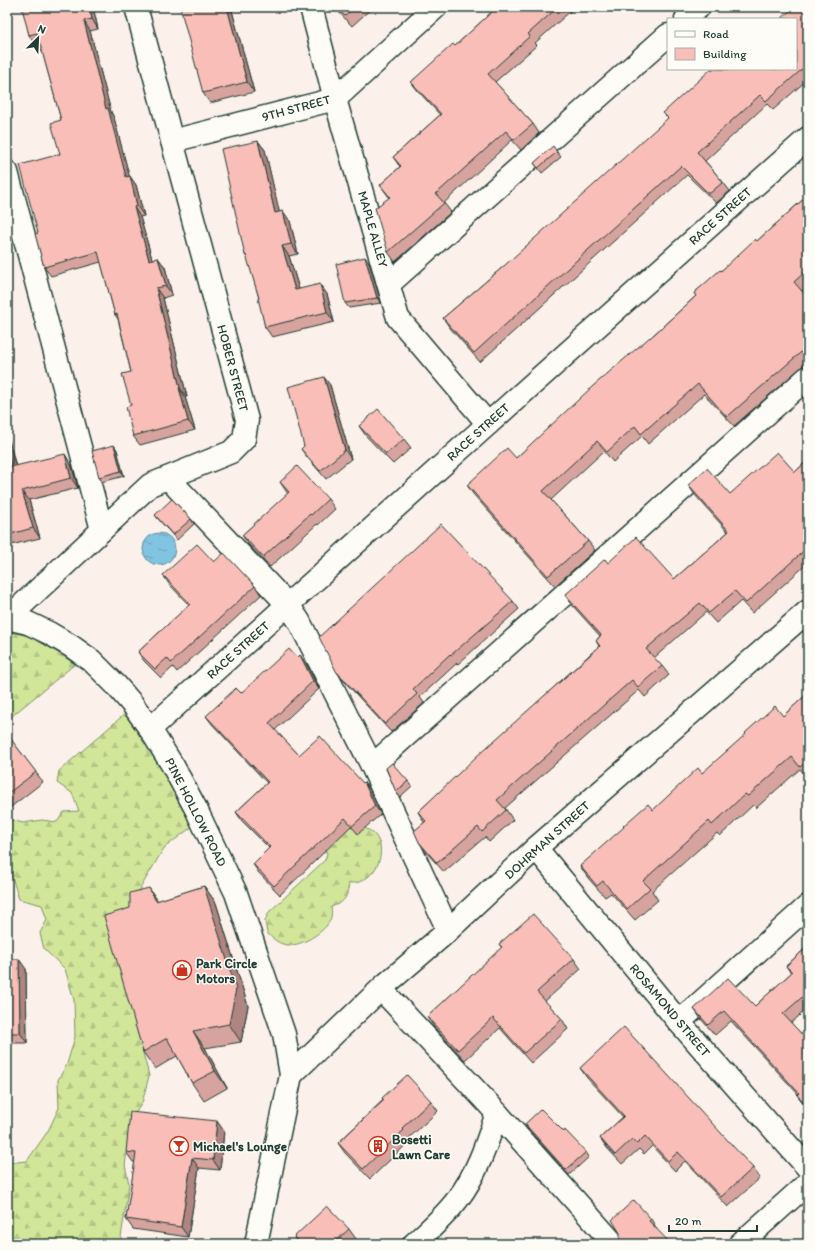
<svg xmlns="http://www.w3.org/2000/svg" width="815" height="1251" font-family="Itim,sans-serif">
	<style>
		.forest { fill: url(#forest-firs); stroke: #789267 }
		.water { fill: url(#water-ripples); stroke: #5a8e9c }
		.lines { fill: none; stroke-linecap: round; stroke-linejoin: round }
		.minor-casing { stroke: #1f3d34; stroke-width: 25 }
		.minor { stroke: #fdfcf7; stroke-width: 22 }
		.wall { fill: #d7a39e; stroke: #1f3d34 }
		.shaded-wall { fill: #af8581; stroke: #1f3d34 }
		.building { fill: #fabeb8; stroke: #1f3d34 }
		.labels { text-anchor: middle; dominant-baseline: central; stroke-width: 3; stroke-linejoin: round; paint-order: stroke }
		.street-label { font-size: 13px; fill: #1f3d34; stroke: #fdfcf7 }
		.poi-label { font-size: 13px; font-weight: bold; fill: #1f3d34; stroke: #fdfcf7; text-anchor: start }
	</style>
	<defs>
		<pattern id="forest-firs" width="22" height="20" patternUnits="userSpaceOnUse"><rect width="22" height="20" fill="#d2e69a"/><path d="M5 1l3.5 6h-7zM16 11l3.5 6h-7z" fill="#b4c685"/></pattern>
		<pattern id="water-ripples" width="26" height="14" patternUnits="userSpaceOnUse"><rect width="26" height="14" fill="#81c4e2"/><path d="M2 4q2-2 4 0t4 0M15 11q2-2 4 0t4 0" fill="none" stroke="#69a0b8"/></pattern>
	</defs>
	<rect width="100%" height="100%" fill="#fcf0ea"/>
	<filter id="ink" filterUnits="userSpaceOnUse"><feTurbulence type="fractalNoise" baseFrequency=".025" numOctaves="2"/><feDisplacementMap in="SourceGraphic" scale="8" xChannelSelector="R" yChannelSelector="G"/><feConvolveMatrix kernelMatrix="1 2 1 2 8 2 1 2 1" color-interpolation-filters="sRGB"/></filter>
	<g filter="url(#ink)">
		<!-- forest -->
		<g class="forest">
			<polygon points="7,631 33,637 75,664 7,720"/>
			<polygon points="127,712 145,734 193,826 164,848 141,887 139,906 112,933 149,1076 142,1103 132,1118 125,1165 129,1184 120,1244 7,1244 7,1163 27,1161 48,1131 59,1108 58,1080 67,1064 75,1037 74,1000 65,969 44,949 40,933 47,920 42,905 19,899 11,874 11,857 7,855 7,819 23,823 42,820 57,822 64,812 79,811 72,793 57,783 59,771"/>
			<path d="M358,825C362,827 368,829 372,832C388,846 380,873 361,881C358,883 353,883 349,883C347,898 345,902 331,907C332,912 332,917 329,922C323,933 301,946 289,945C280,945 273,939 267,933L265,921L269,912L325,860L327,853L324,844L336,828Z"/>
		</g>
		<!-- water -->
		<circle class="water" cx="159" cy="549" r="16"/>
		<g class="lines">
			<!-- minor casing -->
			<g class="minor-casing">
				<g id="minor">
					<polyline points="311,7 335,99 398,318 488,424"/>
					<polyline points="686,19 699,7"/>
					<polyline points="172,141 335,99 436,7"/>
					<polyline points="7,172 102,530"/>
					<polyline points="389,284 668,35"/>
					<polyline points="168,478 288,605 299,621 372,766 448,930"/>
					<polyline points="7,618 28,623 49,633 71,646 92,661 115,684 133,705 150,729 173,766 196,809 236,893 284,1034 291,1075 256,1244"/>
					<polyline points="8,618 150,485 231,452 244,439 247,420 136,7"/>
					<polyline points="150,729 488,424 808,138"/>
					<polyline points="372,766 808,377"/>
					<polyline points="536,848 679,1022 808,1168"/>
					<polyline points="381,989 497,1113 614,1244"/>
					<polyline points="679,1022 808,906"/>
					<polyline points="291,1075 385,985 442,936 536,848 808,611"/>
					<path d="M414,1244C429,1230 445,1216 457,1200C477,1174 487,1143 497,1113"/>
					<polyline points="740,1244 808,1183"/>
				</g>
			</g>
			<!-- minor -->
			<use href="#minor" class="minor"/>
		</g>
		<!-- wall -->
		<g class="wall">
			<polygon points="24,7 93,7 98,29 90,31 111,112 114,118 129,176 136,185 144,216 140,217 152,259 158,258 165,267 172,295 163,298 187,397 185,397 195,430 140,445 133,436 131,405 131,372 118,319 115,315 101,262 51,276 44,267 38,233 60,154 61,120 40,43 35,45 29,35"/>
			<polygon points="231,7 254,92 210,103 203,93"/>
			<polygon points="334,7 373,7 352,26"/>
			<polygon points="497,7 575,7 535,43 537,45 495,82 533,124 539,133 521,150 512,140 444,203 451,212 395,262 388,252 389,197 380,185 400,167 393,157 440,115 418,91 411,82 455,46"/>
			<polygon points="808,7 808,79 773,110 767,104 705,161 723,182 730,191 716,203 687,175 480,362 450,328 443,318 504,266 796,69"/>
			<polygon points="258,141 265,150 279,212 290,221 298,254 289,256 299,289 327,294 334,322 272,337 265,327 259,298 248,259 245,255"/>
			<polygon points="557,152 561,157 542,173 534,163"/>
			<polygon points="808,195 808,285 802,291 808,298 808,361 734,426 704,394 648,444 642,436 613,462 604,451 551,500 588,541 595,550 555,586 473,494 467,485 516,458 650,338 696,296 694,293 757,241"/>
			<polygon points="369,262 381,303 349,308 345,303"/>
			<polygon points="330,385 351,459 326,479 307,457 301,449 304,446"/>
			<polygon points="7,425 9,432 7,433 16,466 71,464 78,488 29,500 40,538 7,546"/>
			<polygon points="359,426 404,439 411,448 393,464 366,436"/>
			<polygon points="114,445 117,450 124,476 102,482 99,477"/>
			<polygon points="808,460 808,563 752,613 741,601 716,623 706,612 654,658 662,666 669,675 645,697 639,690 505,808 513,820 489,842 485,837 444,872 425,851 419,842 424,822 418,812 599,646 596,641 600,636 572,605 565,595 608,563 674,579 728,532 695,495 688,485 730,494 795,472"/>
			<polygon points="280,482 328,499 335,509 318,525 317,524 270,567 249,545 242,535 288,494"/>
			<polygon points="155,515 191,519 194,524 177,540 159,520"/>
			<polygon points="214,562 255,586 261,595 177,672 173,667 161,678 144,661 138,652 189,605 169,584 163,575"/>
			<polygon points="513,601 519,609 458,664 457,663 420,697 424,703 391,732 343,680 336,671"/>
			<polygon points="297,658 306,663 319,689 275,730 299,755 363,783 364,782 370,790 381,814 358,834 351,826 280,895 258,872 253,864 269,848 242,821 236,812 267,783 212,724 206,716 241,693"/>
			<polygon points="808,693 808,778 800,769 756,808 753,805 720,836 717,833 652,891 658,900 635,920 611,893 605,897 588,878 580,866 702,773 783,716"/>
			<polygon points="7,734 43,782 7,810"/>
			<polygon points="408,781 412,786 400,797 396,792"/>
			<polygon points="204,886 216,903 248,1006 241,1042 205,1048 227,1088 204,1101 192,1083 177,1056 155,1069 143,1052 157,901"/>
			<polygon points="499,944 574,959 581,969 545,1001 562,1019 568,1029 531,1063 500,1028 465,1060 434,1027 427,1017 502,948"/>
			<polygon points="808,946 808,1008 791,1023 808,1041 808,1109 804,1104 797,1095 798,1094 731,1021 715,1035 701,1019 694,1009 755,1006 791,973 786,966"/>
			<polygon points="7,959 26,969 27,1043 7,1043"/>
			<polygon points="580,1068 753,1168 760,1178 728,1207 685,1161 675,1171 652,1146 644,1154 639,1149 622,1164 607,1148 600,1138 623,1117 587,1078"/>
			<polygon points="382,1098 431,1101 438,1111 409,1138 411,1140 370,1179 345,1153 338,1143 383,1100"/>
			<polygon points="525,1124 564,1132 586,1152 589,1157 569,1175 528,1129"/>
			<polygon points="224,1131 220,1170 199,1168 188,1237 133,1229 126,1219 135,1162 133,1162 126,1152"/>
			<polygon points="651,1219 657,1229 616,1244"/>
			<polygon points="349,1229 356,1239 350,1244 298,1244 294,1237"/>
		</g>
		<!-- shaded-wall -->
		<g class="shaded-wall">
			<polygon points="89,7 93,7 98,29 92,19"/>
			<polygon points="227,7 231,7 254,92 247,82"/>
			<polygon points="84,21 90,31 111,112 114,118 132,186 126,177 106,109"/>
			<polygon points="258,141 265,150 282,223 275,213"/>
			<polygon points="130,176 136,185 144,216 137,206"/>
			<polygon points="134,207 140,217 155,269 149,260"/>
			<polygon points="283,211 290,221 298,254 291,244"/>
			<polygon points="282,246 289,256 302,299 295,290"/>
			<polygon points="365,257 369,262 381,303 377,298"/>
			<polygon points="158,258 165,267 172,295 166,286"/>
			<polygon points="320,284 327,294 334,322 327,312"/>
			<polygon points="156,288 163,298 187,397 180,388"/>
			<polygon points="324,377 330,385 351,459 345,450"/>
			<polygon points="179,388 185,397 195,430 188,421"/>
			<polygon points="7,432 7,433 18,476 11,467 7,449"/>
			<polygon points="114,445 117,450 124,476 121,471"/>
			<polygon points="65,454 71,464 78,488 71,478"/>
			<polygon points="22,491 29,500 40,538 33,528"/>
			<polygon points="300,655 306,663 319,689 313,681"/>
			<polygon points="364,782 370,790 381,814 375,806"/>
			<polygon points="204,886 216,903 248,1006 241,1042 229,1024"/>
			<polygon points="149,888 161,905 156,901"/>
			<polygon points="19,959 26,969 27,1043 20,1033"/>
			<polygon points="193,1031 205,1048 227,1088 215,1071"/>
			<polygon points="217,1121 224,1131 220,1170 213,1160"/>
			<polygon points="192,1158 199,1168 188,1237 181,1227"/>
		</g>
		<!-- building -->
		<g class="building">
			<polygon points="24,7 89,7 92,19 84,21 106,109 108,108 126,177 130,176 137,206 134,207 149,260 158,258 166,286 156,288 180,388 179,388 188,421 133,436 126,407 131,405 122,374 131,372 117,314 115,315 98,252 44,267 35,234 38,233 20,165 60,154 51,123 61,120 37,33 29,35 22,8 24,8"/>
			<polygon points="180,7 227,7 247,82 203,93"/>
			<polygon points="336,7 355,7 345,16"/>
			<polygon points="497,7 558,7 528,34 530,36 488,74 533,124 514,140 506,131 436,194 444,203 388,252 375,208 390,197 380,185 401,166 393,157 441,114 411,82 453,44 455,46"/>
			<polygon points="794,7 808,7 808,64 766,101 760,95 697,152 723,182 709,194 681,166 474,353 443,318 504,266 668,118 663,113 711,69 796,69 796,19 781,19"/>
			<polygon points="258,141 275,213 283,211 291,244 282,246 295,290 320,284 327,312 265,327 258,298 259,298 246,255 245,255 221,149"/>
			<polygon points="553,146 557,152 538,168 534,163"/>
			<polygon points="808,195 808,269 794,282 808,298 808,346 727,417 698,384 641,434 635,426 607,452 597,441 543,491 588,541 548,576 467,485 507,448 516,458 593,386 650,337 650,338 696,296 694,293 720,270 721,271 755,239 757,241"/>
			<polygon points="365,257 377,298 345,303 336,264"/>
			<polygon points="324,377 345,450 320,471 301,449 304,446 288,387"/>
			<polygon points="378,409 404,439 386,454 359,426"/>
			<polygon points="114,445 121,471 99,477 92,451"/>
			<polygon points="7,449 11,467 65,454 71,478 22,491 33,528 7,535"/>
			<polygon points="777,452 795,472 808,460 808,547 746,603 735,591 709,613 700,603 646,649 662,666 638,687 632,680 497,800 506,810 482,832 478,827 437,863 419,842 414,831 426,821 418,812 477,756 600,646 596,641 601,635 565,595 605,559 608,563 636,537 674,579 729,531 688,485 707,468 730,494"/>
			<polygon points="297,466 328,499 311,515 310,514 263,557 242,535 289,492 280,482"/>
			<polygon points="172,499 191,519 173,535 155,515"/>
			<polygon points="441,524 513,601 451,655 450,654 413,689 417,694 385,724 336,671 319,637"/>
			<polygon points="197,544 214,562 224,553 255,586 171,663 167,658 155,669 138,652 190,604 163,575"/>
			<polygon points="289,649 297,658 300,655 313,681 269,723 299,755 320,736 363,783 364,782 375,806 352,826 345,818 274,886 253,864 270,847 236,812 268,782 206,716 236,688 241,693"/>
			<polygon points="808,693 808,760 800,767 792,757 748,796 745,794 712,825 709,821 643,881 650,888 627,909 603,881 597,886 580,866 624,827 623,826 648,804 653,810 698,768 702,773 746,734 745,733 775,706 783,716"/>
			<polygon points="7,734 36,772 7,794"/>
			<polygon points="392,763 408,781 396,792 386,768"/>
			<polygon points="204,886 236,989 229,1024 193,1031 215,1071 192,1083 167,1038 143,1052 104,916 130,908 130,893 149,888 156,901"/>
			<polygon points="533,914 574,959 537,992 562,1019 524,1053 493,1018 458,1050 427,1017 502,947 499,944"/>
			<polygon points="808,946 808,992 783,1014 808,1041 808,1106 797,1095 799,1093 724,1011 708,1025 694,1009 728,978 755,1006 792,972 786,966"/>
			<polygon points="7,959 19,959 20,1033 7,1033"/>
			<polygon points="624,1027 753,1168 721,1197 678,1152 668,1161 645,1136 637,1144 632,1139 615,1155 600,1138 624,1116 580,1068"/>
			<polygon points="407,1075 431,1101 402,1128 404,1130 363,1169 338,1143 384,1100 382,1098"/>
			<polygon points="541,1109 564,1132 565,1130 586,1152 566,1170 525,1124"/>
			<polygon points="130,1112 217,1121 213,1160 192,1158 181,1227 126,1219 136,1153 126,1152"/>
			<polygon points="634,1200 651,1219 649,1221 671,1244 616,1244 620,1238 620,1233 612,1220"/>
			<polygon points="327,1206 349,1229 333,1244 300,1244 294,1237"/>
			<polygon points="595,1240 601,1244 590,1244"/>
			<polygon points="794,1240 798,1244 790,1244"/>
		</g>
	</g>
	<!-- icons -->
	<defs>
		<g id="shop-ring" transform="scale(1)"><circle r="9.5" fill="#fdfcf7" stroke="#c8321e" stroke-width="1.5"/><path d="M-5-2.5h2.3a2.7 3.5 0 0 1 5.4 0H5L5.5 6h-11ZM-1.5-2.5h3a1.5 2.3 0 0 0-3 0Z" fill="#c8321e"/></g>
		<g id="bar-ring" transform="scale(1)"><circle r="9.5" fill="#fdfcf7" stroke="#c8321e" stroke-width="1.5"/><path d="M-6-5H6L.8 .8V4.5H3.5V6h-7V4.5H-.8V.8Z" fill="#c8321e"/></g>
		<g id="building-ring" transform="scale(1)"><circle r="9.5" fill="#fdfcf7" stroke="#c8321e" stroke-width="1.5"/><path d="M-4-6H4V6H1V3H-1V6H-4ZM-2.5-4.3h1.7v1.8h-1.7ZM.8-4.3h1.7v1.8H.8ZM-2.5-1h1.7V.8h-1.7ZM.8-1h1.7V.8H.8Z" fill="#c8321e"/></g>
	</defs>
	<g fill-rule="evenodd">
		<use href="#shop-ring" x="182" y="970"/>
		<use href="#bar-ring" x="179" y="1146"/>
		<use href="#building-ring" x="378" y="1146"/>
	</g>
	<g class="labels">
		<!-- street labels -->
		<g class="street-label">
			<text transform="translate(296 108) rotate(-15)">9TH STREET</text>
			<text transform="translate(720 216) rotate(-42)">RACE STREET</text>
			<text transform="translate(373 229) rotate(74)">MAPLE ALLEY</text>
			<text transform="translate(233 368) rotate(75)">HOBER STREET</text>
			<text transform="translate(478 432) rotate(-42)">RACE STREET</text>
			<text transform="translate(238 650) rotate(-42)">RACE STREET</text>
			<text transform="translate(196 812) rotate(63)">PINE HOLLOW ROAD</text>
			<text transform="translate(547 840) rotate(-42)">DOHRMAN STREET</text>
			<text transform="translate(670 1010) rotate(50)">ROSAMOND STREET</text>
		</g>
		<!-- poi labels -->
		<g class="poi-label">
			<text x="196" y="963">Park Circle<tspan x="196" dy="15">Motors</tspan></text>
			<text x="392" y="1139">Bosetti<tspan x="392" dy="15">Lawn Care</tspan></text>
			<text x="193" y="1146">Michael's Lounge</text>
		</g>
	</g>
	<!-- margin -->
	<rect width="815" height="1251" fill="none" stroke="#fdfcf7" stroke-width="24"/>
	<rect x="12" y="12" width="791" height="1227" fill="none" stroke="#1f3d34" stroke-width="1.5" filter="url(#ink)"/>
	<!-- legend -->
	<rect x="667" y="18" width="130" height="52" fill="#fdfcf7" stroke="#a4b0a9"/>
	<rect x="675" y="31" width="20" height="6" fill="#fdfcf7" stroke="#a4b0a9"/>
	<text x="703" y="38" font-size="12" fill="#1f3d34">Road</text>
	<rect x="675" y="48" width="20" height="12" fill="#fabeb8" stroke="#a4b0a9"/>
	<text x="703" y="58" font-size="12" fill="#1f3d34">Building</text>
	<!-- north arrow -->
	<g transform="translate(38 38) rotate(24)" stroke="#fdfcf7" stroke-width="3" paint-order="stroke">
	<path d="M0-3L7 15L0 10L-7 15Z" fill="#1f3d34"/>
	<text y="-6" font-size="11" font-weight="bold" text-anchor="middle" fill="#1f3d34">N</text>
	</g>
	<!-- scale -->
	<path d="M669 1225v6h88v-6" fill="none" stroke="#1f3d34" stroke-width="2"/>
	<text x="675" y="1225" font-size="12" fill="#1f3d34" stroke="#fdfcf7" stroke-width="3" paint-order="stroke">20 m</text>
</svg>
